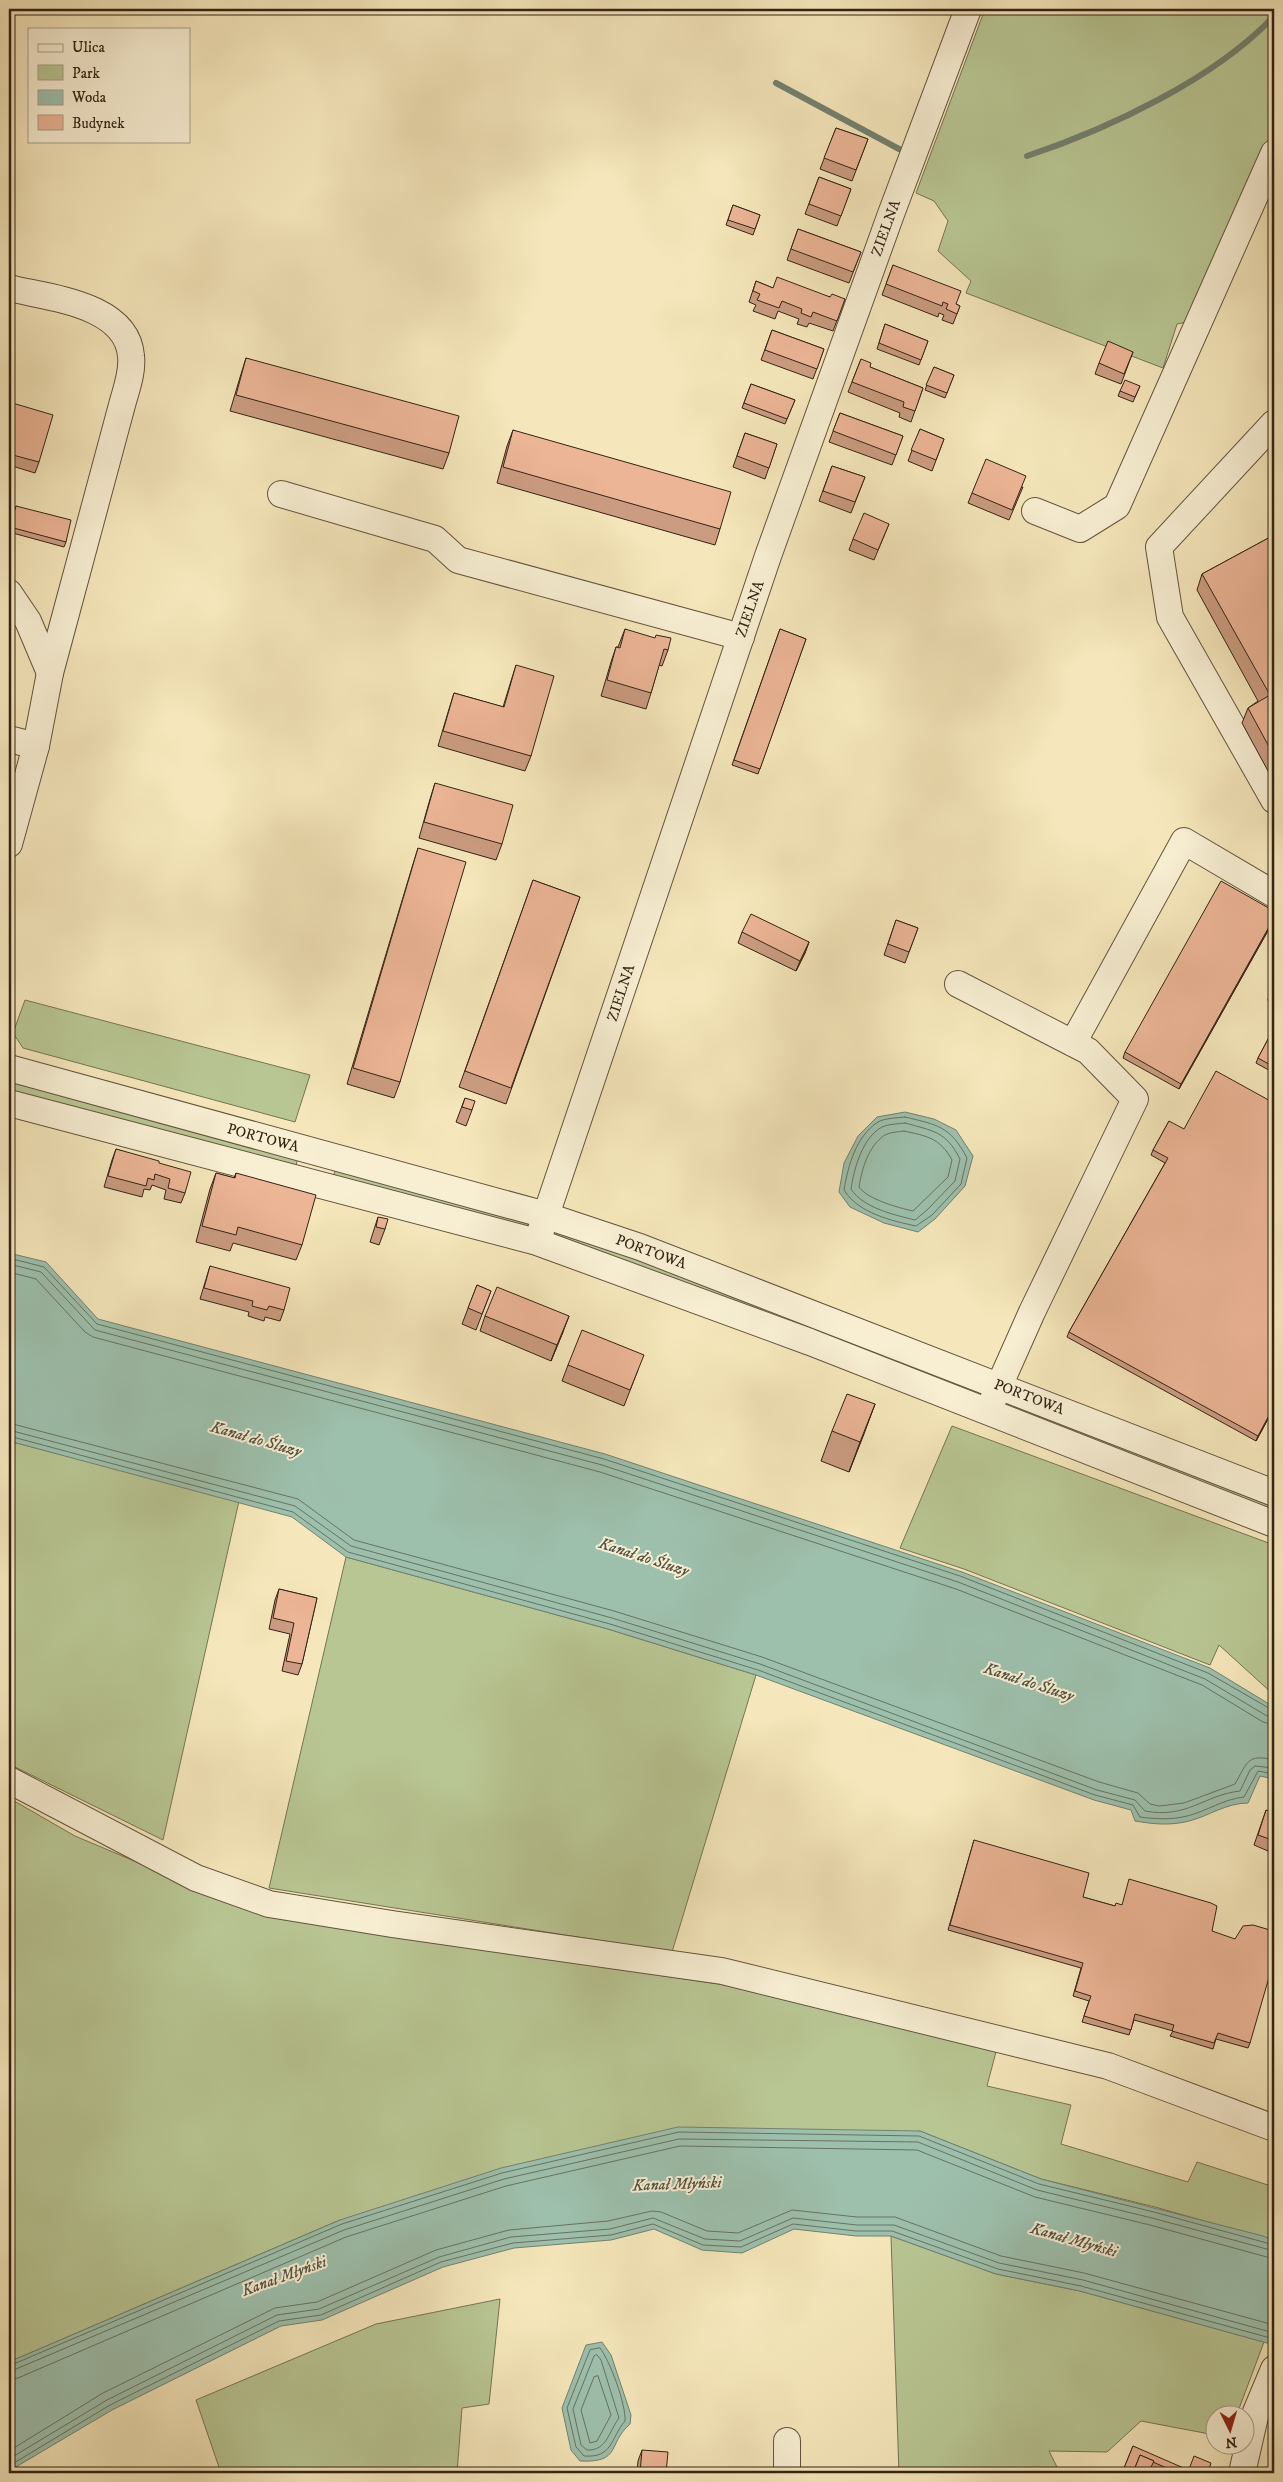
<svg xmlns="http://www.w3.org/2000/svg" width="1283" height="2482" font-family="'IM FELL DW Pica',serif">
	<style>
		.green { fill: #b8c693; stroke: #767454 }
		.water { fill: #9dc0ad; stroke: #738170 }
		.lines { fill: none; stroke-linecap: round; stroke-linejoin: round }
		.shore { stroke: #687261; stroke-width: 1 }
		.stream { stroke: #738170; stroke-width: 6 }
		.minor-casing { stroke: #64543e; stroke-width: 28 }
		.minor { stroke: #f8efd3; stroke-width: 26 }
		.wall { fill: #cb9c81; stroke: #332315 }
		.shaded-wall { fill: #a57f69; stroke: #332315 }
		.building { fill: #ecb596; stroke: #332315 }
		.labels { text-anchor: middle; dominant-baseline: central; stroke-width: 4; stroke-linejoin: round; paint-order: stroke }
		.street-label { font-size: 15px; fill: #332315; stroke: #f8efd3 }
		.water-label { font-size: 16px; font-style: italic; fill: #535243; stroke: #f8efd3 }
	</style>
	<rect width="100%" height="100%" fill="#f5e7bb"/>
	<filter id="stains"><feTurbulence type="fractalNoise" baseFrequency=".004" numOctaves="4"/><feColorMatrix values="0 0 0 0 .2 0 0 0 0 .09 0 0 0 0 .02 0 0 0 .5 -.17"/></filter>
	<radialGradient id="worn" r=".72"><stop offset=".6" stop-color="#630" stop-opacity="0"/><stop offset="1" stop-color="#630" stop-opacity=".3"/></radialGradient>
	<!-- green -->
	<g class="green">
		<polygon points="985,9 1274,9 1274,134 1191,321 1177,324 1163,368 966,293 971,281 938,251 948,221 934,201 916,193"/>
		<polygon points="25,1000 310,1075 295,1122 23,1048 13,1033"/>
		<polygon points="9,1079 293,1155 297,1161 296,1166 9,1091"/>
		<polygon points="335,1170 528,1224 527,1228 339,1181 334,1174"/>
		<polygon points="558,1228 959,1384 957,1389 555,1239 551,1231"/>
		<polygon points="1015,1405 1274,1502 1274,1514 1014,1410"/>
		<polygon points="952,1426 1274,1545 1274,1695 1219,1645 1210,1665 964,1569 900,1548"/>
		<polygon points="9,1441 239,1501 163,1840 9,1764"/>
		<polygon points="346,1557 608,1629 756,1675 672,1952 269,1888"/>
		<polygon points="9,1798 75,1836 267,1917 732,1986 997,2048 987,2086 1071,2105 1061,2144 1188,2182 1197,2162 1274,2187 1274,2241 1155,2207 1041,2179 920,2131 340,2220 9,2362"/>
		<polygon points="891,2236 996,2274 1080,2291 1264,2342 1237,2414 1216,2414 1215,2435 1141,2421 1107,2452 1049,2451 1060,2473 899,2473"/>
		<polygon points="500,2299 489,2404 462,2408 457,2473 221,2473 196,2400 376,2324"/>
	</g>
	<!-- water -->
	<g class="water">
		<polygon points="905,1112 934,1119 956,1130 973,1156 965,1186 935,1219 918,1232 884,1223 850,1207 839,1192 844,1163 858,1136 877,1117"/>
		<path d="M9,1253L46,1262L98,1319L605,1454L962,1572L1210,1668L1274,1707V1739L1272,1745L1274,1746V1779L1260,1776L1248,1803C1226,1803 1209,1816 1189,1821C1170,1826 1153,1824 1135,1821L1131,1810L1094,1800L756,1675L608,1629L346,1557L292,1517L9,1441Z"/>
		<polygon points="678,2127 920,2131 1041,2179 1263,2236 1274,2241 1274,2345 1080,2291 996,2274 891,2236 856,2236 794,2229 742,2253 702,2250 654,2229 611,2240 514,2248 443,2267 322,2320 281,2326 112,2410 9,2471 9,2362 340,2220 501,2168"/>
		<path d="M602,2342L611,2355L631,2415L630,2424C607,2444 622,2463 580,2461L571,2450L562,2408L586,2345Z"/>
	</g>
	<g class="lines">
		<!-- shore -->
		<g class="shore">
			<path d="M905,1117C938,1125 950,1126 967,1158L961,1184L932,1215L916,1226C892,1221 858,1213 844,1190C848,1166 856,1136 878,1122C885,1118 897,1118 905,1117Z"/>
			<path d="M905,1123C933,1131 946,1131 960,1159L955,1181L927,1210L915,1220C895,1215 863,1208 851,1189C854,1169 862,1138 882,1127C888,1124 898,1124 905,1123Z"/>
			<path d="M904,1131C927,1136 940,1138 952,1160L948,1177L913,1211C899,1208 867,1199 859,1187C862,1169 868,1146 885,1135C890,1132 898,1132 904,1131Z"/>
			<polyline points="9,1258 44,1267 97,1324 604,1459 960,1576 1208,1673 1274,1711"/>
			<polyline points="9,1264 41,1272 95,1330 602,1465 958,1582 1205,1679 1267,1716 1274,1717"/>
			<polyline points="9,1272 36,1279 85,1332 93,1337 600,1472 956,1589 1202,1685 1263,1722 1274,1725"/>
			<path d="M9,1423L298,1499L354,1540L614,1611L762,1657L1099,1782L1138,1793L1150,1804L1159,1806L1184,1803L1235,1784C1247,1763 1247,1753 1274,1760"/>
			<path d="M9,1430L295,1506L351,1546L612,1618L760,1664L1097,1790L1135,1800L1145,1811C1187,1819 1204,1795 1240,1791L1250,1770L1255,1766L1274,1768"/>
			<path d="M9,1436L293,1512L348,1552L610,1624L758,1670L1095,1795L1133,1805L1140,1817C1156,1819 1171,1820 1187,1816C1207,1811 1224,1799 1244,1797L1258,1771L1274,1774"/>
			<path d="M600,2348C610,2361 626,2404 625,2421C610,2439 613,2458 584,2456L576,2447L567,2408L590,2350Z"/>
			<path d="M597,2355L601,2360L619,2418C609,2431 607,2451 587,2450L581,2445L573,2409L594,2356Z"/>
			<polyline points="9,2366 342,2224 502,2173 679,2132 919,2136 1039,2184 1154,2212 1274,2245"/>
			<polyline points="9,2372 344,2230 504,2179 679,2139 918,2142 1037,2190 1152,2218 1274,2251"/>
			<polygon points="598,2376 611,2415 597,2441 590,2443 581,2410 594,2377"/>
			<polyline points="9,2380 18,2378 346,2237 506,2186 680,2146 917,2150 1035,2197 1150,2225 1274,2259"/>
			<polyline points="9,2451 103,2393 275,2308 317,2302 436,2250 509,2230 608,2221 652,2211 661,2212 707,2231 738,2233 792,2210 857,2217 895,2217 1001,2256 1084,2273 1274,2325"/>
			<polyline points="9,2459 107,2400 277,2315 319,2309 439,2257 511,2237 610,2229 653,2218 705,2239 740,2241 793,2218 857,2225 894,2225 999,2263 1083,2280 1274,2333"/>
			<polyline points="9,2466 110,2405 279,2321 321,2315 441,2262 513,2243 611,2235 653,2224 703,2245 741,2247 793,2224 856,2231 892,2231 998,2269 1081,2286 1274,2339"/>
		</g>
		<!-- stream -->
		<g class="stream">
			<polyline points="776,83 899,149"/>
			<path d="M1027,156C1108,129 1215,79 1274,16"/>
		</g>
		<!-- minor casing -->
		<g class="minor-casing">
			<g id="minor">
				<path d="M9,288C49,298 127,304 131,356C133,372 126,390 122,405L50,673L36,746L9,844"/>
				<polyline points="1274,423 1159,547 1170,617 1274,800"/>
				<polyline points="281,494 435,539 458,560 741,637"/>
				<polyline points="1035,511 1080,529 1117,506 1274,153"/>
				<polyline points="9,593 28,621 50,673"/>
				<polyline points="9,739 36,746"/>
				<polyline points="958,984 1088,1051 1135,1099 1032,1312 992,1402"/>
				<polyline points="1073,1043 1184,841 1274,894"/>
				<polyline points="9,1068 535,1212 640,1247 1274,1493"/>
				<polyline points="9,1103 537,1242 810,1342 1274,1524"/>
				<polyline points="541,1230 768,556 891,214 968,9"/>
				<polyline points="9,1780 196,1878 269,1904 392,1924 722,1971 1108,2066 1274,2128"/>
				<polyline points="787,2441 787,2473"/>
				<polyline points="1242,2473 1256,2412 1274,2369"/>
			</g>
		</g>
		<!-- minor -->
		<use href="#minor" class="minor"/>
	</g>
	<!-- wall -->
	<g class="wall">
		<polygon points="836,128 868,139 852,181 820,169"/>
		<polygon points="819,177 851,189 837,226 805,214"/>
		<polygon points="733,205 760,215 753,235 726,225"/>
		<polygon points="798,229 861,252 849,283 787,260"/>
		<polygon points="893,265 956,304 960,306 953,324 942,320 944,315 939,313 938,317 882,295"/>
		<polygon points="756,281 773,288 845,299 833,331 809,323 807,327 797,324 799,319 778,311 775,319 753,311 756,305 749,302"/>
		<polygon points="885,324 928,341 919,365 877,349"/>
		<polygon points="772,330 824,349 813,379 761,360"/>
		<polygon points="1133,352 1121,384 1095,374 1099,363"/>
		<polygon points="246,358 449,453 443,469 230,411 241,374"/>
		<polygon points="861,359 870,367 923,388 911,422 899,417 900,413 848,392"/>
		<polygon points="934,367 954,375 945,398 925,390"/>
		<polygon points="751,384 795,400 785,424 742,408"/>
		<polygon points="1140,386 1133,402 1118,396 1120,391"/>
		<polygon points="9,402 39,462 35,473 9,465"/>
		<polygon points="840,413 903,436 892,465 829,442"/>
		<polygon points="920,429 944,439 932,471 908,461"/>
		<polygon points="513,430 720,529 715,545 497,483 507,446"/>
		<polygon points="745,433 777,444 765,479 733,467"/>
		<polygon points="832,466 865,477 851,513 819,501"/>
		<polygon points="1023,487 1009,520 968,503 972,493"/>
		<polygon points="16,506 66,542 64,547 9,532"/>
		<polygon points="889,524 874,560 849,550 853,539"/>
		<polygon points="1274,535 1274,782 1242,723 1248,708 1258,701 1197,590 1202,574"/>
		<polygon points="625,629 668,650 662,666 659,665 651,693 646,709 601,696 611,662 616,647 618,647"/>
		<polygon points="780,629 806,639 758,774 732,765"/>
		<polygon points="516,665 531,756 525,771 438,746 449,709 454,693 503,707 511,681"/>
		<polygon points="435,783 502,844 496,860 419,838 430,799"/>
		<polygon points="418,848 400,1082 394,1098 347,1084 413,864"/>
		<polygon points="533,880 580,897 506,1104 459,1087"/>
		<polygon points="1274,911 1274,920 1179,1089 1123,1058 1125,1052"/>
		<polygon points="896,920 918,928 905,963 884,955"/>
		<polygon points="742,932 809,942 805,953 796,971 738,943"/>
		<polygon points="1274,982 1274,1018 1271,1015 1268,999"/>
		<polygon points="1274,1028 1274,1073 1256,1063 1258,1058"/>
		<polygon points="465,1098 472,1110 466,1126 456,1122"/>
		<polygon points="1169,1121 1274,1408 1256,1441 1067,1337 1069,1332 1165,1163 1151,1155 1153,1150"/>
		<polygon points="116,1149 159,1163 185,1193 181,1203 164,1199 166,1190 152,1185 150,1190 144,1189 142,1197 104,1187 112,1160"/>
		<polygon points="216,1173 234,1178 236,1173 302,1245 296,1260 233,1243 230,1251 196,1242 210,1189"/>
		<polygon points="378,1217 385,1229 379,1245 370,1242"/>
		<polygon points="210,1266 284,1310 280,1321 265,1317 264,1321 248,1316 249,1312 200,1299"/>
		<polygon points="477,1285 491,1291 476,1330 462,1324"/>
		<polygon points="485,1316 563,1332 551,1361 480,1331"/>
		<polygon points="568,1365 638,1370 624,1406 562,1381"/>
		<polygon points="875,1404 849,1472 821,1461 832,1431"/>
		<polygon points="279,1589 317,1598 302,1664 298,1675 282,1671 290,1634 269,1629 275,1600"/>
		<polygon points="1266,1810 1274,1834 1268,1851 1254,1845"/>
		<polygon points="974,1840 1083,1897 1115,1906 1212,1931 1250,2043 1248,2048 1216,2039 1213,2049 1170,2036 1173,2031 1134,2020 1129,2035 1082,2022 1089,2001 1073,1996 1081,1968 948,1930"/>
		<polygon points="1133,2446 1185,2473 1164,2473 1151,2468 1149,2473 1122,2473"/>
		<polygon points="642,2450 666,2473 637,2473 638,2461"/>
	</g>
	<!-- shaded-wall -->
	<g class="shaded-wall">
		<polygon points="1274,918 1274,920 1179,1089 1181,1084"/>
		<polygon points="809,942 805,953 796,971 800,961"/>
		<polygon points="569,1316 563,1332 551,1361 557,1345"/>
		<polygon points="875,1404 864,1434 849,1472 860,1442"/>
		<polygon points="1274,1406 1274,1408 1256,1441 1258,1436"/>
	</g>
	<!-- building -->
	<g class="building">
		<polygon points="836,128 868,139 856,170 824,158"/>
		<polygon points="819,177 851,189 841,216 809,204"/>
		<polygon points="733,205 760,215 755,229 728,220"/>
		<polygon points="798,229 861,252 853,272 791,249"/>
		<polygon points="893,265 961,291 956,304 960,306 957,314 946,309 948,304 943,302 942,306 886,284"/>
		<polygon points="777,277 830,297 832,294 845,299 837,321 813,312 811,317 801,313 802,309 782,301 779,308 757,300 760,294 753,291 756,281 773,288"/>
		<polygon points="885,324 928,341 921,360 879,343"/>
		<polygon points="772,330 824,349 817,369 765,350"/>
		<polygon points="1108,341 1133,352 1124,374 1099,363"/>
		<polygon points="246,358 459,416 449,453 236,395"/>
		<polygon points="861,359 871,363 870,367 923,388 915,411 903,407 904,402 852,382"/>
		<polygon points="934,367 954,375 947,393 926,385"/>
		<polygon points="1125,380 1140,386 1135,397 1120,391"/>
		<polygon points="751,384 795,400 787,419 744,403"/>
		<polygon points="9,402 53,415 39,462 9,454"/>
		<polygon points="840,413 903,436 896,455 833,431"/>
		<polygon points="920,429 944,439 936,460 911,450"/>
		<polygon points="513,430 731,492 720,529 503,467"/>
		<polygon points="745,433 777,444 769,468 737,456"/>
		<polygon points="986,459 1026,476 1012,510 972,493"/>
		<polygon points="832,466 865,477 855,502 823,491"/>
		<polygon points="16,506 71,520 66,542 10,527"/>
		<polygon points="864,513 889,524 878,550 853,539"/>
		<polygon points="1274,535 1274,756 1248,708 1270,695 1202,574"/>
		<polygon points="625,629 655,638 656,635 671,638 668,650 664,649 651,693 607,680 616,647 620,648"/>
		<polygon points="780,629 806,639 760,769 734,760"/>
		<polygon points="516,665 554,676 531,756 443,731 454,693 504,707"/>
		<polygon points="435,783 513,805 502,844 424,822"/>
		<polygon points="418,848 466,862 400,1082 353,1068"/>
		<polygon points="533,880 580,897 511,1088 465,1071"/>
		<polygon points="1221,881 1274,911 1274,918 1181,1084 1125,1052"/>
		<polygon points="751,914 809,942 800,961 742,932"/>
		<polygon points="896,920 918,928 909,952 888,944"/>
		<polygon points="1274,982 1274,1000 1271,989"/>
		<polygon points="1274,1028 1274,1067 1258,1058"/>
		<polygon points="1216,1071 1274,1103 1274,1406 1258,1436 1069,1332 1168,1158 1153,1150 1169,1121 1184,1129"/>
		<polygon points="465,1098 475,1101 472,1110 462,1107"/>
		<polygon points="116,1149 159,1161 159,1163 191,1172 185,1193 168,1188 170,1179 155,1174 154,1180 148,1178 146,1186 108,1176"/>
		<polygon points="216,1173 235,1178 236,1173 316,1195 302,1245 238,1227 236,1235 202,1226"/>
		<polygon points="378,1217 388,1219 385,1229 376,1227"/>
		<polygon points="210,1266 290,1288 284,1310 269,1306 267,1310 252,1306 253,1301 204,1288"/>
		<polygon points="477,1285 491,1291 482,1314 468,1308"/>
		<polygon points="497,1287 569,1316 557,1345 485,1316"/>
		<polygon points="582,1330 644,1355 630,1390 568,1365"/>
		<polygon points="847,1394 875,1404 860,1442 832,1431"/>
		<polygon points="279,1589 317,1598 302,1664 286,1661 294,1623 273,1618"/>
		<polygon points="1266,1810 1274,1813 1274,1834 1272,1840 1258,1835"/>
		<polygon points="974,1840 1089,1873 1083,1897 1115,1906 1116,1903 1122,1905 1129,1879 1211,1903 1217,1906 1212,1931 1235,1939 1243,1926 1253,1925 1270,1930 1274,1933 1274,1960 1250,2043 1218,2033 1214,2043 1172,2031 1174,2025 1135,2014 1131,2030 1084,2016 1091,1996 1075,1991 1083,1963 950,1925"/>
		<polygon points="1133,2446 1186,2469 1184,2473 1181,2473 1178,2472 1178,2473 1153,2462 1154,2461 1140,2455 1133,2473 1122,2473"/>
		<polygon points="642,2450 668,2452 666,2473 640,2473"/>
		<polygon points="1140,2455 1154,2461 1148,2473 1133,2473"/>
		<polygon points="1194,2456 1211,2463 1208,2473 1193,2473 1188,2472"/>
	</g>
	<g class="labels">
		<!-- street labels -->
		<g class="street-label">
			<text transform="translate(886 228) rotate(-70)">ZIELNA</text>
			<text transform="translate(750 609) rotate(-71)">ZIELNA</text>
			<text transform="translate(621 993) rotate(-72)">ZIELNA</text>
			<text transform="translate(263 1138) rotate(15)">PORTOWA</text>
			<text transform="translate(651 1252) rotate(20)">PORTOWA</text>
			<text transform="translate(1029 1397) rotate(21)">PORTOWA</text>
		</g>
		<!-- water labels -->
		<g class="water-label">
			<text transform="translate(256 1439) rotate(16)">Kanał do Śluzy</text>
			<text transform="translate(644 1557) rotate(18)">Kanał do Śluzy</text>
			<text transform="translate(1029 1682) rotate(18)">Kanał do Śluzy</text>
			<text transform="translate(677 2184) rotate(-2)">Kanał Młyński</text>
			<text transform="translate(1074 2240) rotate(16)">Kanał Młyński</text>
			<text transform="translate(284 2276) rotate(-20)">Kanał Młyński</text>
		</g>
	</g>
	<!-- margin -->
	<rect width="1283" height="2482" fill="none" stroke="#f5e7bb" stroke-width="30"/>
	<rect x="10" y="10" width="1263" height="2462" fill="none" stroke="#332315" stroke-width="2.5"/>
	<rect x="15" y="15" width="1253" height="2452" fill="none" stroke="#332315"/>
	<!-- legend -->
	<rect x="28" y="28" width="162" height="115" fill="#f8efd3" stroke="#a99d87"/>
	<rect x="38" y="44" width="25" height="8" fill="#f8efd3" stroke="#a99d87"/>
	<text x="72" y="52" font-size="15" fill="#332315">Ulica</text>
	<rect x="38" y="65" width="25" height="15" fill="#b8c693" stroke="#a99d87"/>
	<text x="72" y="78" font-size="15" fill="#332315">Park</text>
	<rect x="38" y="90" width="25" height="15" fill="#9dc0ad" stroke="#a99d87"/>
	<text x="72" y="102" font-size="15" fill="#332315">Woda</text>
	<rect x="38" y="115" width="25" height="15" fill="#ecb596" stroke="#a99d87"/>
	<text x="72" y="128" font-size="15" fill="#332315">Budynek</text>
	<!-- north arrow -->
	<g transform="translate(1230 2430) rotate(175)"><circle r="24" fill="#f8efd3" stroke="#a99d87"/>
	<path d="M0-4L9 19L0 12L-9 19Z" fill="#8f2418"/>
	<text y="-8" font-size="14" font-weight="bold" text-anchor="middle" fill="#332315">N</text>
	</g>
	<rect width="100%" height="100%" filter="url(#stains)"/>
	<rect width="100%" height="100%" fill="url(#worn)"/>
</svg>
